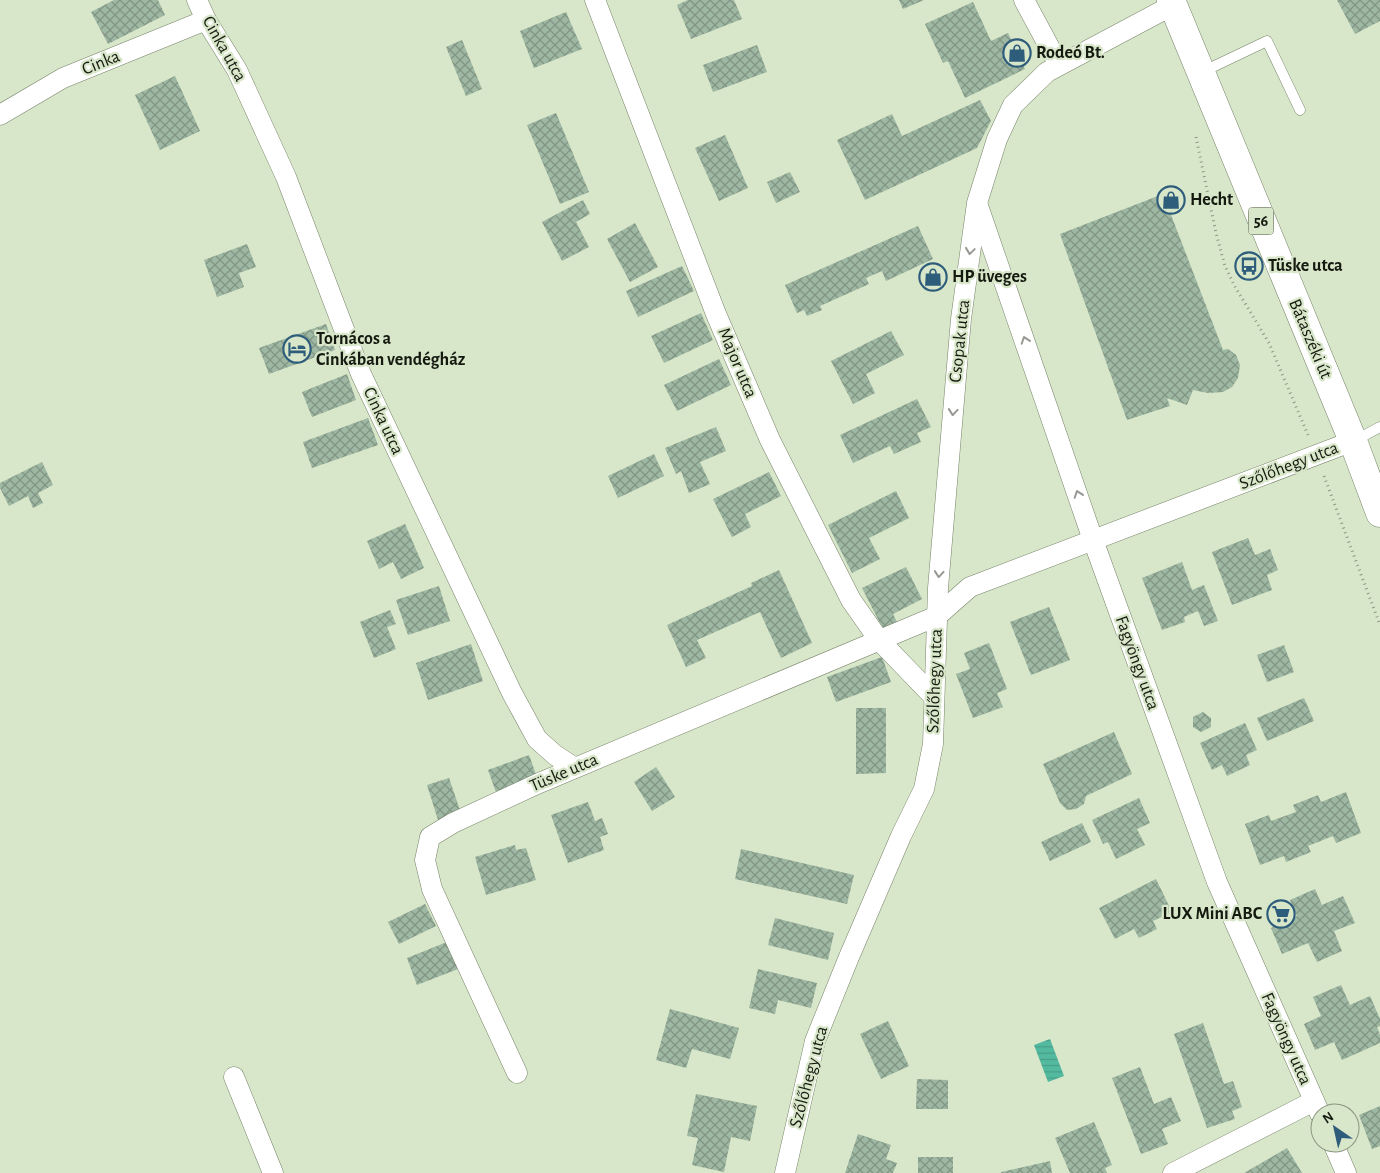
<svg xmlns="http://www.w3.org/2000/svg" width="1380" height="1173" font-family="'Alegreya Sans',sans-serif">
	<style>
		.water { fill: url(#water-rules) }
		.building { fill: url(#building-cross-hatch) }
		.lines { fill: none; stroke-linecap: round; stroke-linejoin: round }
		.service-casing { stroke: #77846a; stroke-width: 11 }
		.minor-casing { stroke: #77846a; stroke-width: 21 }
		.primary-casing { stroke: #77846a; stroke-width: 29 }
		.path { stroke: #8d9782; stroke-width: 3; stroke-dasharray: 1 4; stroke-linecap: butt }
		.service { stroke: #fff; stroke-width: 10 }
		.minor { stroke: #fff; stroke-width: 20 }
		.primary { stroke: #fff; stroke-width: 28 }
		.oneway { stroke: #969893 }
		.labels { text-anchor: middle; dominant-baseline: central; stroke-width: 4.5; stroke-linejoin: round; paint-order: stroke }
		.shield { fill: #d8e6c9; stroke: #505748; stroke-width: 1 }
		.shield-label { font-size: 16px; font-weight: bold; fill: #151a10 }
		.street-label { font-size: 18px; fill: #151a10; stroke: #d8e6c9 }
		.poi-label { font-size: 18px; font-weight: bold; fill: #151a10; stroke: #d8e6c9; text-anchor: start }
	</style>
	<defs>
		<pattern id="water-rules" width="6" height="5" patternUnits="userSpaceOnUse" patternTransform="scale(1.25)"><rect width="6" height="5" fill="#53ba9f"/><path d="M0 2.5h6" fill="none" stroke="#479f88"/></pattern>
		<pattern id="building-cross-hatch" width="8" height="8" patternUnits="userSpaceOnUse" patternTransform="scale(1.25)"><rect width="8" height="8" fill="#9eb8a3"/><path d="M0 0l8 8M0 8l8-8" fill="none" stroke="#809583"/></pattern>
	</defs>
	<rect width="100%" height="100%" fill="#d8e6c9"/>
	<!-- water -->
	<polygon class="water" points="1050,1039 1064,1076 1048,1082 1034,1045"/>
	<!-- building -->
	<g class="building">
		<polygon points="114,0 158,0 165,15 108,44 91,12"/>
		<polygon points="688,0 734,0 742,19 691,39 677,5"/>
		<polygon points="899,0 924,0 903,9"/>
		<polygon points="1337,0 1380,0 1380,21 1355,34"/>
		<polygon points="973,2 991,41 1008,33 1025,69 965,98 948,61 943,63 925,24"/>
		<polygon points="566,12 582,49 534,68 520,31"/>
		<polygon points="462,40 482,89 466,96 446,47"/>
		<polygon points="757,45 767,72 713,92 703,65"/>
		<polygon points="175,76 200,131 160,150 135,95"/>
		<polygon points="980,100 991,121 977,148 865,200 837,140 892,114 902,136"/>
		<polygon points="556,113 589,192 560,204 527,125"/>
		<polygon points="725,135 748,188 719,201 695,148"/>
		<polygon points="790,172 800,192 776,203 767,182"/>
		<polygon points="1163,194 1223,350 1228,349 1236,355 1240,365 1238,378 1232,387 1223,392 1208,393 1193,390 1187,405 1167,398 1170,406 1127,420 1060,234"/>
		<polygon points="583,200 590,214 576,222 589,247 562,261 542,222"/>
		<polygon points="635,223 658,267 630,282 607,239"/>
		<polygon points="918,226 933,259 886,281 882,271 866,278 869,284 820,306 822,310 807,316 804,310 797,313 785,285"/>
		<polygon points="247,244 256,267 239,273 244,287 217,297 204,260"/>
		<polygon points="682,266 694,291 638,317 626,291"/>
		<polygon points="701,313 713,340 664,363 651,336"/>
		<polygon points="326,324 335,350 269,374 259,348"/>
		<polygon points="891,331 904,355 866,374 875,393 853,404 831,361"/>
		<polygon points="719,359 731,385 677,411 664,385"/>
		<polygon points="347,374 356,400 312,417 302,392"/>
		<polygon points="917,399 931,427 917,433 921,442 894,454 890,446 853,463 840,435"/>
		<polygon points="368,418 378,445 312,468 303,442"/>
		<polygon points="716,427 726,451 700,462 710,484 689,493 681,471 676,474 665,448"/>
		<polygon points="654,454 664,476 618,498 608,476"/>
		<polygon points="42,462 53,485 38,493 43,503 33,508 28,496 9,506 0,488 0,483"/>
		<polygon points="769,472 781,496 745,514 751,527 732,537 713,499"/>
		<polygon points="896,491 909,518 869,538 880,559 852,573 828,525"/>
		<polygon points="405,524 424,568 401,579 393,562 379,569 367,541"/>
		<polygon points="1248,538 1255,555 1270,549 1278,570 1267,575 1272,590 1232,605 1212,552"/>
		<polygon points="1182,562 1192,590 1204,585 1218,621 1204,626 1198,611 1184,617 1185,622 1162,630 1142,578"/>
		<polygon points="906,567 922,599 893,614 897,622 883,629 862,588"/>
		<polygon points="779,570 812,643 781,658 760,612 697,640 706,658 686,667 667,625 752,586 751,583"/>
		<polygon points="439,586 450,621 408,635 396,600"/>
		<polygon points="1049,607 1070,660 1031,675 1010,622"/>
		<polygon points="390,610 396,624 387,627 396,649 374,658 360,622"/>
		<polygon points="989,643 1007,689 997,693 1003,707 973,718 956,674 970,669 964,653"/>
		<polygon points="471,644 483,681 428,700 416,663"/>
		<polygon points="1284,645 1294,672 1267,682 1257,655"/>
		<polygon points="882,657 891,682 836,702 827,677"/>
		<polygon points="1304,698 1314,721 1267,741 1257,718"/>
		<polygon points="856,708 886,708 886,773 856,774"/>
		<polygon points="1203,712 1211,718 1211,727 1201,732 1193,727 1193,717"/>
		<polygon points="1245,723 1257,750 1246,755 1250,765 1227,776 1222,765 1212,770 1200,743"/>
		<polygon points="1114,732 1132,774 1086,796 1084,804 1076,809 1067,810 1060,803 1043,764"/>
		<polygon points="529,755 538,780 497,795 488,770"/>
		<polygon points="656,767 675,797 652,811 634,782"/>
		<polygon points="449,778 462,816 439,823 427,785"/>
		<polygon points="1346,792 1361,833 1336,843 1333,836 1308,846 1311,852 1286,862 1284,856 1260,865 1245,824 1269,815 1271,821 1296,812 1293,805 1318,795 1321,802"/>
		<polygon points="1139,798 1150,823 1137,829 1145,845 1116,859 1108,842 1103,844 1092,820"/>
		<polygon points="588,802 595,821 602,818 608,834 600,837 604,850 568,863 551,815"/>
		<polygon points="1082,823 1091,842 1050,861 1041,842"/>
		<polygon points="515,845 516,850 526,848 536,880 486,895 475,857"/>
		<polygon points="741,849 854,875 847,904 735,879"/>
		<polygon points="1156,879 1172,912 1153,921 1157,929 1139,938 1134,929 1115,939 1099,908"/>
		<polygon points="1315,889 1322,905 1343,896 1355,923 1334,931 1342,951 1317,962 1308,943 1282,954 1271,928 1297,916 1290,900"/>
		<polygon points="425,904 436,926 399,944 388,922"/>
		<polygon points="775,918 834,933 828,960 768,945"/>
		<polygon points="447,942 458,969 417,985 407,958"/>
		<polygon points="758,969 817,983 811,1008 778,1000 775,1014 749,1008"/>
		<polygon points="1341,985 1350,1005 1370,996 1380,1019 1380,1026 1377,1027 1380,1035 1380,1043 1342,1060 1334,1042 1315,1050 1304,1024 1321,1016 1313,997"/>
		<polygon points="670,1009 739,1028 730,1059 692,1049 686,1068 656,1060"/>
		<polygon points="888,1021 909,1066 881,1079 860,1034"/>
		<polygon points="1203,1023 1224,1084 1233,1081 1242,1107 1232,1111 1235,1119 1207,1128 1174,1034"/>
		<polygon points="1140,1067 1154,1104 1171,1097 1181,1121 1162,1129 1168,1144 1141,1154 1112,1078"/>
		<polygon points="917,1079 948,1080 948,1109 916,1109"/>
		<polygon points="696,1094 757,1106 750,1141 731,1137 724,1172 692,1165 698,1138 687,1136"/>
		<polygon points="1380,1106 1380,1146 1372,1149 1359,1115"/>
		<polygon points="1094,1122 1112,1165 1105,1168 1107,1173 1070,1173 1055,1138"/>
		<polygon points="858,1134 891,1145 886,1159 897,1163 893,1173 845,1173"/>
		<polygon points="1287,1148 1302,1173 1244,1173"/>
		<rect x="918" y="1157" width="35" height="16"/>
		<polygon points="1050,1161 1052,1173 1001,1173 1001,1172"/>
	</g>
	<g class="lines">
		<!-- service casing -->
		<g class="service-casing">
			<g id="service">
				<polyline points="1202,72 1267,41 1300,110"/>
				<polyline points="1354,441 1380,427"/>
			</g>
		</g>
		<!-- minor casing -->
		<g class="minor-casing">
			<g id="minor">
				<polyline points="197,0 206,20 237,70 286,177 361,374 512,693 537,739 555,755 575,768"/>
				<polyline points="595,0 716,314 770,440 851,600 879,640 934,697"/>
				<polyline points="1024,0 1059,65"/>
				<polyline points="0,115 63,78 206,20"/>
				<polyline points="978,206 1093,540 1217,882 1320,1114"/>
				<polyline points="517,1073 432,889 425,860 430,837 453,823 537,784 937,616 970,587 1353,441"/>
				<polyline points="234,1077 273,1173"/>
				<polyline points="1333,1143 1346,1173"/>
				<polyline points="785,1173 815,1041 849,957 901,836 924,789 933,744 938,588 961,319 977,203 997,139 1013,105 1047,72 1173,5"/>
				<polyline points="1173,1173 1314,1101"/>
			</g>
		</g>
		<!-- primary casing -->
		<g class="primary-casing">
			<polyline id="primary" points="1171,0 1353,441 1380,513"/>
		</g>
		<!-- path -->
		<g class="path">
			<polyline points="1196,137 1216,233 1225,266 1234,285 1269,343 1308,435"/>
			<polyline points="1324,476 1380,625"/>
		</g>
		<!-- service -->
		<use href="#service" class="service"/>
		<!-- minor -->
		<use href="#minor" class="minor"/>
		<!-- primary -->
		<use href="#primary" class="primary"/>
	</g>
	<!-- one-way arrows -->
	<defs><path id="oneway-chevron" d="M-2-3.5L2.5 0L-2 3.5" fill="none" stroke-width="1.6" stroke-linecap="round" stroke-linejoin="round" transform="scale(1.25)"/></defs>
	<g class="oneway">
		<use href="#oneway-chevron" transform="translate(970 251) rotate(98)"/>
		<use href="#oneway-chevron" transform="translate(1025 340) rotate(-109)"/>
		<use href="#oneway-chevron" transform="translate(953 412) rotate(95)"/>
		<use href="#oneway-chevron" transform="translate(1078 494) rotate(-109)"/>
		<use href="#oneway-chevron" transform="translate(939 574) rotate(95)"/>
	</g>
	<!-- icons -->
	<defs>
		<g id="shop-ring" transform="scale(1.4375)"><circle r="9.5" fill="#d8e6c9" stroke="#2e5c7b" stroke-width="1.5"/><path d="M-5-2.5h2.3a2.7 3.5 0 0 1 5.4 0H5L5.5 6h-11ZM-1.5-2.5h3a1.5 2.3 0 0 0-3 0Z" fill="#2e5c7b"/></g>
		<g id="bus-ring" transform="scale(1.4375)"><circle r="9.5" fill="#d8e6c9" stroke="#2e5c7b" stroke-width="1.5"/><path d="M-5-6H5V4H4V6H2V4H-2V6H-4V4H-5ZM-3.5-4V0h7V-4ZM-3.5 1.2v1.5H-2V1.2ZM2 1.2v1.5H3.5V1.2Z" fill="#2e5c7b"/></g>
		<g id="hotel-ring" transform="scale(1.4375)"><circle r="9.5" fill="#d8e6c9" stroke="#2e5c7b" stroke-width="1.5"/><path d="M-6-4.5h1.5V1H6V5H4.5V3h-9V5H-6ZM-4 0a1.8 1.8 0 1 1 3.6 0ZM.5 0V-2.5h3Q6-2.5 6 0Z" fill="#2e5c7b"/></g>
		<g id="supermarket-ring" transform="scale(1.4375)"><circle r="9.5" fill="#d8e6c9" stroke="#2e5c7b" stroke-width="1.5"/><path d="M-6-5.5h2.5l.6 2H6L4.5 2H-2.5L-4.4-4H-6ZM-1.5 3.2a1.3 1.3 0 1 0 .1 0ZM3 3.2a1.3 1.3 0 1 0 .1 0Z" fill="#2e5c7b"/></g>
	</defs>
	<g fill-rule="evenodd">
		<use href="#shop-ring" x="1017" y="53"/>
		<use href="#shop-ring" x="1171" y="200"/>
		<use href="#bus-ring" x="1249" y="266"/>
		<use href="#shop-ring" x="933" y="277"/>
		<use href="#hotel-ring" x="297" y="349"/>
		<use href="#supermarket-ring" x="1281" y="914"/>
	</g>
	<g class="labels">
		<!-- shield labels -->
		<rect class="shield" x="1248.5" y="207.5" width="25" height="27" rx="4"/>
		<g class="shield-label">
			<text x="1261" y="221">56</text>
		</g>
		<!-- street labels -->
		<g class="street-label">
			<text transform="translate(224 49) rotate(61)">Cinka utca</text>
			<text transform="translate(101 63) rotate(-22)">Cinka</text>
			<text transform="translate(1310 339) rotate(67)">Bátaszéki út</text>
			<text transform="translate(960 341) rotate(-84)">Csopak utca</text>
			<text transform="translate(737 363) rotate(67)">Major utca</text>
			<text transform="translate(383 421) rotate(65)">Cinka utca</text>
			<text transform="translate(1289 466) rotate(-21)">Szőlőhegy utca</text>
			<text transform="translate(1137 663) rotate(70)">Fagyöngy utca</text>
			<text transform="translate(935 681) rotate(-88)">Szőlőhegy utca</text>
			<text transform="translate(564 773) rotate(-23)">Tüske utca</text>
			<text transform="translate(1286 1039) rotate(66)">Fagyöngy utca</text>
			<text transform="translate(809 1077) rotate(-75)">Szőlőhegy utca</text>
		</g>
		<!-- poi labels -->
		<g class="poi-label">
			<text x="1036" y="53">Rodeó Bt.</text>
			<text x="1190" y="200">Hecht</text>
			<text x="1268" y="266">Tüske utca</text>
			<text x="952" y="277">HP üveges</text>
			<text x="316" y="339">Tornácos a<tspan x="316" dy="21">Cinkában vendégház</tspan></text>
			<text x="1262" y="914" text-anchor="end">LUX Mini ABC</text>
		</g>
	</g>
	<!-- north arrow -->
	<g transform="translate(1335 1128) rotate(326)"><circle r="24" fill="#d8e6c9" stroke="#8a947f"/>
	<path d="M0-4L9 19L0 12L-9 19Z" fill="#2e5c7b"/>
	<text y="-8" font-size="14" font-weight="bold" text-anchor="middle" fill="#151a10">N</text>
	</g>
</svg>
